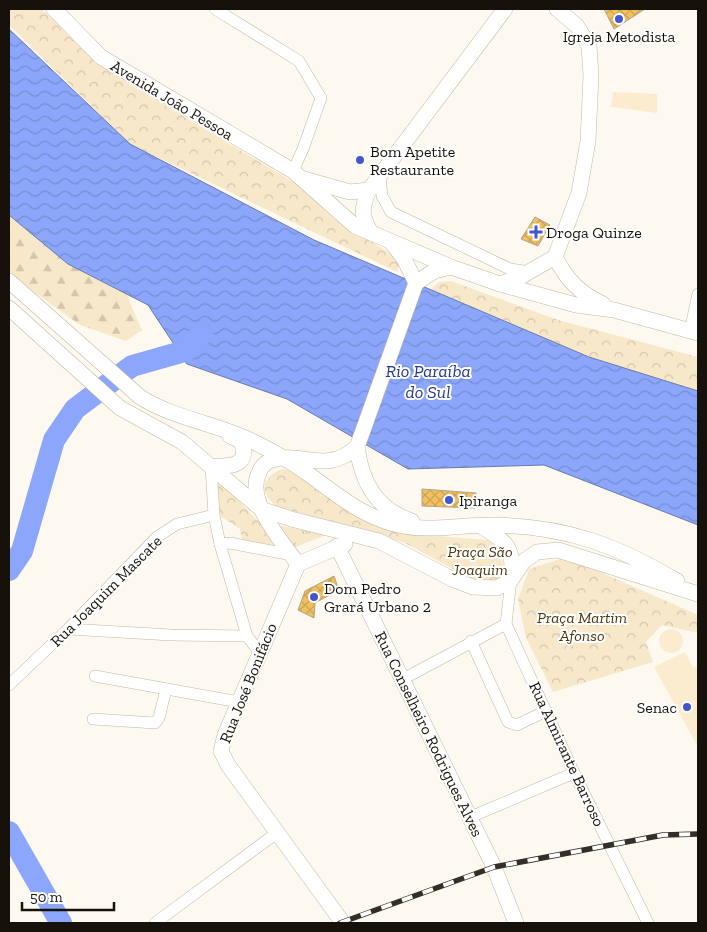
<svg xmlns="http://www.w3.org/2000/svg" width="707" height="932" font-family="'Zilla Slab',serif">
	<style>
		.built { fill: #fceccf }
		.grass { fill: url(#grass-tufts) }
		.forest { fill: url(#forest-firs) }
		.park { fill: url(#park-crowns) }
		.water { fill: url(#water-waves); stroke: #687ab2 }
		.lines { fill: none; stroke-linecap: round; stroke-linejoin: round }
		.river { stroke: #8ba6fa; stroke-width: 22 }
		.building { fill: url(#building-cross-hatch); stroke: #b1a591 }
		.minor-casing { stroke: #c2b7a1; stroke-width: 12 }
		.tertiary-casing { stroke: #c2b7a1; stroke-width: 16 }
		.minor { stroke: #fff; stroke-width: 11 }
		.tertiary { stroke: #fff; stroke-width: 15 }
		.rail-casing { stroke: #332f28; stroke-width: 5.5 }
		.rail { stroke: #fff; stroke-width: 4; stroke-dasharray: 11; stroke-linecap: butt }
		.poi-dot { fill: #4058cb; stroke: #fff; stroke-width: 2 }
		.labels { text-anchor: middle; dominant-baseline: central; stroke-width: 4; stroke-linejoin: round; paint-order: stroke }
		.poi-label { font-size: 16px; fill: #16120b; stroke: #fff; text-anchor: start }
		.street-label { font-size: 16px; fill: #16120b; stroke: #fff }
		.park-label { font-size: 16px; font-style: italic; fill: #4a360d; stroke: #fff }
		.water-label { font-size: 18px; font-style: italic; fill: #263695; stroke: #fff }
	</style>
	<defs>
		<pattern id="grass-tufts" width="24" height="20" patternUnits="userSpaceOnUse" patternTransform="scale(1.25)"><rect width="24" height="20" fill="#f8e8ca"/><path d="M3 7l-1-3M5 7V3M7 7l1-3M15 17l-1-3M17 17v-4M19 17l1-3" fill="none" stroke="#d4c6ac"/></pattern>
		<pattern id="forest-firs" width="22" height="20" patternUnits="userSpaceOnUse" patternTransform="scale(1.25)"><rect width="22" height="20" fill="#f8e8ca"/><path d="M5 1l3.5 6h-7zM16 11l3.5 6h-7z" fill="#d4c6ac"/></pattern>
		<pattern id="park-crowns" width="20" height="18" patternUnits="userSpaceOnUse" patternTransform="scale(1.25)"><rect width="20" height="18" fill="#f8e8ca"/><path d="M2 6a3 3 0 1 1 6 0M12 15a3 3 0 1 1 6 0" fill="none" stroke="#d4c6ac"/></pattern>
		<pattern id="water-waves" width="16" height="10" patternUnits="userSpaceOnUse" patternTransform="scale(1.25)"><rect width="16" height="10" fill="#8ba6fa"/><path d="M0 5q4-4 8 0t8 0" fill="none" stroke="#778ed5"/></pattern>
		<pattern id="building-cross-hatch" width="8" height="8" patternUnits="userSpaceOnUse" patternTransform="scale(1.25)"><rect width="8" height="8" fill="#f1c061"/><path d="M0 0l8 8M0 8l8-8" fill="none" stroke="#cea453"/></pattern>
	</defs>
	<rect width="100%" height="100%" fill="#fef9f0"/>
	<!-- built -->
	<g class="built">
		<polygon points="613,92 657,94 657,113 611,107"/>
		<circle cx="671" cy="641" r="12"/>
		<polygon points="685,652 693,668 698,666 698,747 654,667"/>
	</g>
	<!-- grass -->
	<polygon class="grass" points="277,525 326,535 293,548"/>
	<!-- forest -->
	<polygon class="forest" points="9,198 122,284 142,330 126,341 80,325 9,274"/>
	<!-- park -->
	<g class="park">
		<polygon points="9,9 42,9 98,65 300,186 333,218 401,260 397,272 130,144 9,25"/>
		<polygon points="451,281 558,320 698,357 698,391 589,357 430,290 439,282"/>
		<path d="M283,469L298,472L373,525L411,534L488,540L500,549L503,565L500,577L490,583L475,581L405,543L276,506C258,491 262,476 283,469Z"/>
		<polygon points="217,478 282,546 242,541 240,529 216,513"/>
		<polygon points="566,557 698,615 698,633 662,625 646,642 653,662 553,692 526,638 518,599 529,569"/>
	</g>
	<!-- water -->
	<polygon class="water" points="9,29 130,144 314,240 589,357 698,391 698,525 544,465 408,469 287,399 187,364 148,305 68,264 9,215"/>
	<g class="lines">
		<!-- river -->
		<g class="river">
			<polyline points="9,570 22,551 54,440 75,409 132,366 185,351 202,334"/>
			<polyline points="9,832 61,923"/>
		</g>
	</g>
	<!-- building -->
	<g class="building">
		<polygon points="604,9 645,9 614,29"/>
		<polygon points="535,217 550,225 538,246 521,239"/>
		<polygon points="422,489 476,493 475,508 422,506"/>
		<polygon points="334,576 339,590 315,603 314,618 298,610 305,591"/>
	</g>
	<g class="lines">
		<!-- minor casing -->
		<g class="minor-casing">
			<g id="minor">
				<polyline points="215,9 299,61 321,98 303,149 293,171"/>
				<polyline points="380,178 382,196 391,212 510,269 530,272"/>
				<polyline points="690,331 698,294"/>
				<polyline points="211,466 214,515 220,544 247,636 259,652"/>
				<polyline points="220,544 230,543 292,555"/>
				<polyline points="511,580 506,624 574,773 648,923"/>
				<polyline points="68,629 171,635 247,636"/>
				<polyline points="471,641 508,722 517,725 546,711"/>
				<polyline points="95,676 239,702"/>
				<polyline points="403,679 506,624"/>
				<polyline points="9,685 68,629 157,537 177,524 214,515"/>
				<polyline points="93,719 155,723 159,718 166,689"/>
				<polyline points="468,818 574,773"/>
				<polyline points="155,923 278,832"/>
			</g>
		</g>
		<!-- tertiary casing -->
		<g class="tertiary-casing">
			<g id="tertiary">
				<polyline points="54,9 101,57 293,171 355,226 451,267 500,284 576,305 614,310 698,333"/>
				<polyline points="304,179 350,192 369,190 505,9"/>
				<path d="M369,190C361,209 361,215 371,233"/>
				<polyline points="391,242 403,257 416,283"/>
				<polyline points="555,257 579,193 588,141 591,75 589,46 577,26 557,9"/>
				<path d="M555,257C567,280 579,293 603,304"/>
				<path d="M9,281L140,397C175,419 215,423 252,441C270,450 291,461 307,473C335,493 360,515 394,524C427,533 463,524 496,525C568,527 616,545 677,581"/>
				<polyline points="416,283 434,271 451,267"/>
				<polyline points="500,284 520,277 555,257"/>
				<polyline points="9,308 120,408 182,442 261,509 291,519 379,541 452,579 473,587 497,588 511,580 524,561 537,552 558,550 698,594"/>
				<path d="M211,466C230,467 251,466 241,441L230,436"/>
				<path d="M412,521C376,509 362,483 357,447L416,283"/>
				<path d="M481,526C507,542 515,548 511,579"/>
				<polyline points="337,546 494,867 516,923"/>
				<polyline points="298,564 345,544"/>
				<path d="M343,923L228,765L221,751L225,735L298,564C282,542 245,500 259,473C261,467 266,462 272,460C304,451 325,475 357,447"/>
			</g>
		</g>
		<!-- minor -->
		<use href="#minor" class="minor"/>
		<!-- tertiary -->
		<use href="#tertiary" class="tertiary"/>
		<!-- rail casing -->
		<g class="rail-casing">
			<polyline id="rail" points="340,923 494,867 663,835 698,834"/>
		</g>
		<!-- rail -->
		<use href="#rail" class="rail"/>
	</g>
	<!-- markers -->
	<g class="poi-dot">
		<circle cx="619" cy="19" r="5"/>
		<circle cx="360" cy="160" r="5"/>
		<path d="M533.5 224.5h5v5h5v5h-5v5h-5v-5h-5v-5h5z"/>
		<circle cx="449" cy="500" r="5"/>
		<circle cx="314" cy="597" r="5"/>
		<circle cx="687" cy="707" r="5"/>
	</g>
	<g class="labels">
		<!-- poi labels -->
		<g class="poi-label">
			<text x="619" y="36" text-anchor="middle">Igreja Metodista</text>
			<text x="370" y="151">Bom Apetite<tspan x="370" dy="18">Restaurante</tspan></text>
			<text x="546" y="232">Droga Quinze</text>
			<text x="459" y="500">Ipiranga</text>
			<text x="324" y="588">Dom Pedro<tspan x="324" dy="18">Grará Urbano 2</tspan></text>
			<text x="677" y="707" text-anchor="end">Senac</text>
		</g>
		<!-- street labels -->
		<g class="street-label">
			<text transform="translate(172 100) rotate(31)">Avenida João Pessoa</text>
			<text transform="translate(106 591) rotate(-45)">Rua Joaquim Mascate</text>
			<text transform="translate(248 683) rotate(-68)">Rua José Bonifácio</text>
			<text transform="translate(429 734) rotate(64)">Rua Conselheiro Rodrigues Alves</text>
			<text transform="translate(567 754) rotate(65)">Rua Almirante Barroso</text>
		</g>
		<!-- park labels -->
		<g class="park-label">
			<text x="480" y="551">Praça São<tspan x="480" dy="18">Joaquim</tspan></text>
			<text x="582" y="617">Praça Martim<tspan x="582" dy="18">Afonso</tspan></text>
		</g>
		<!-- water labels -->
		<g class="water-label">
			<text x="428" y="371">Rio Paraíba<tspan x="428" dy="21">do Sul</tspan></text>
		</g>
	</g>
	<!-- border -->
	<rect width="707" height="932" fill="none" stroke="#16120b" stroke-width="20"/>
	<!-- scale -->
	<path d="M22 902v8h92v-8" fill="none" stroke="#16120b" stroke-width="2.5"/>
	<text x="30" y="902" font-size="15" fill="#16120b" stroke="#ffffff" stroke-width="4" paint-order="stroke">50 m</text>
</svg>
